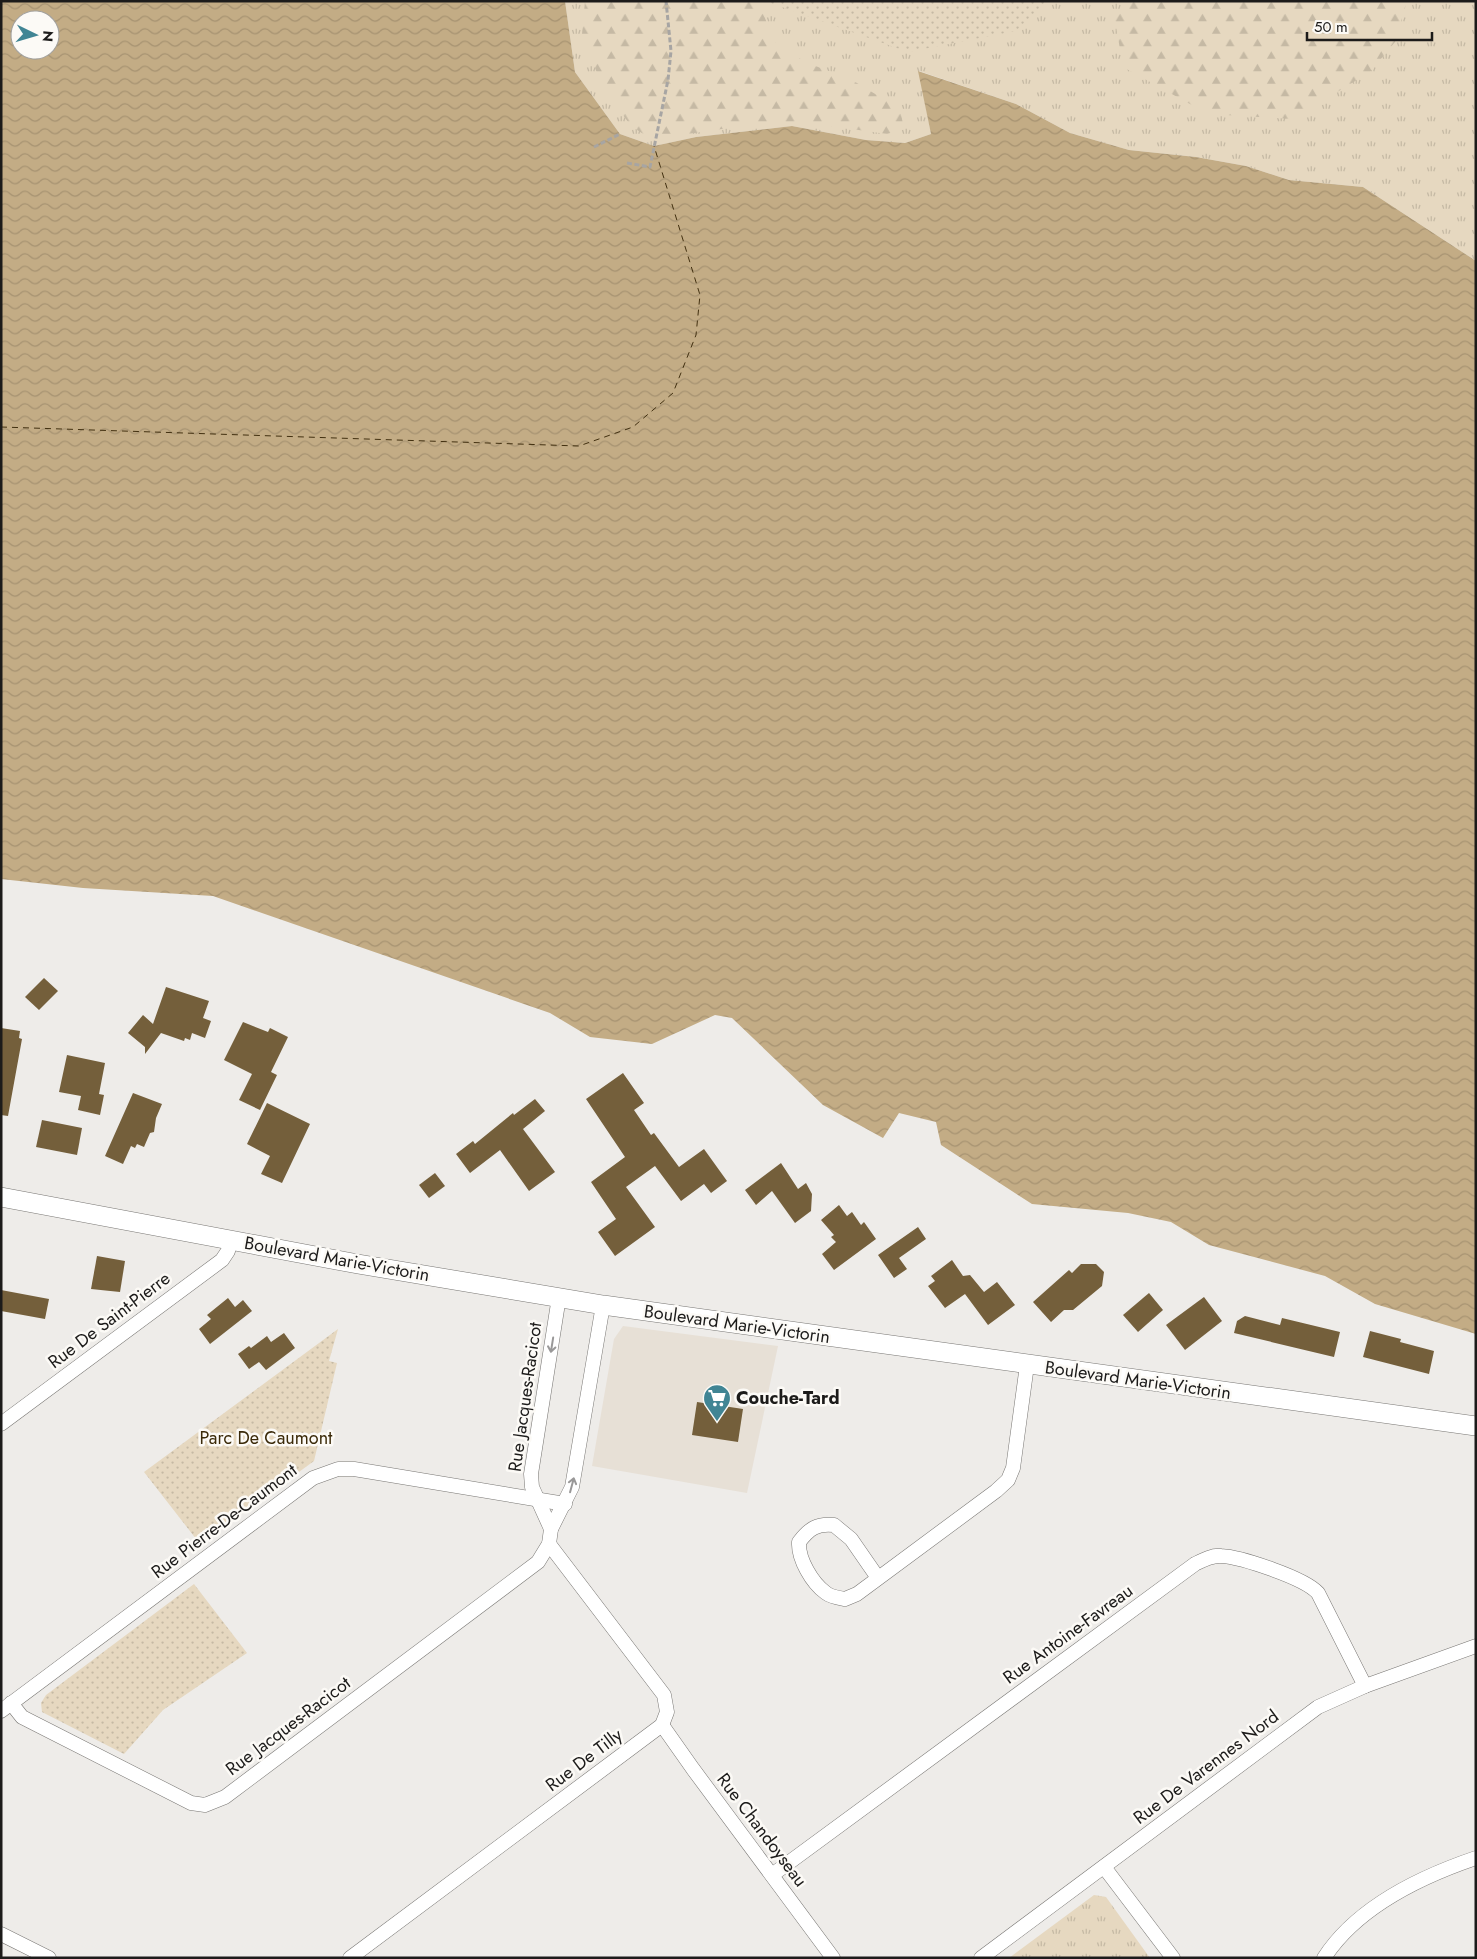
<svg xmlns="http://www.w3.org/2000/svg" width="1477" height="1959" font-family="Jost,sans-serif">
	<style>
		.built { fill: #e7e0d6 }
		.grass { fill: url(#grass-tufts) }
		.forest { fill: url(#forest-firs) }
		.park { fill: url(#park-dots) }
		.water { fill: url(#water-waves); fill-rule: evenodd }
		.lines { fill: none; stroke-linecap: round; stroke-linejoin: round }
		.ferry { stroke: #423010; stroke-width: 1; stroke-dasharray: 6 5; stroke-linecap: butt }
		.building { fill: #745f3b }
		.street-casing { stroke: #787673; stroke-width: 15 }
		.secondary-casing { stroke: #787673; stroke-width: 20 }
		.path { stroke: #a7a5a3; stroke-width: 3; stroke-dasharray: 5 2.5; stroke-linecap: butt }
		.street { stroke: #fff; stroke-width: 14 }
		.secondary { stroke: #fff; stroke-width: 19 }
		.oneway { stroke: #999898 }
		.labels { text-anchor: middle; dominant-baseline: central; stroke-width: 5; stroke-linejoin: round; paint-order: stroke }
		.street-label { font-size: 18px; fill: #1c1b1a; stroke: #fcfaf6 }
		.poi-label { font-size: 18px; font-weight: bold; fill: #1c1b1a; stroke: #fcfaf6; text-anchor: start }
		.park-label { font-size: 18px; fill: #3b2a09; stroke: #fcfaf6 }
	</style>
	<defs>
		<pattern id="grass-tufts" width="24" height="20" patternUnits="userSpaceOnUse" patternTransform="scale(1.25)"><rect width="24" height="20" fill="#e6d8c0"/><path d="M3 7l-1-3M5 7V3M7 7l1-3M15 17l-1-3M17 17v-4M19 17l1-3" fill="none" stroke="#c5b9a4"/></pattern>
		<pattern id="forest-firs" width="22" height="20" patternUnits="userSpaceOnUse" patternTransform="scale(1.25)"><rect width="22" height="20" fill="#e6d8c0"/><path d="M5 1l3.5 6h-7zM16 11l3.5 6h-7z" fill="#c5b9a4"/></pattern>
		<pattern id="park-dots" width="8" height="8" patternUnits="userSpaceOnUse" patternTransform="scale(1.25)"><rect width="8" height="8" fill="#e6d8c0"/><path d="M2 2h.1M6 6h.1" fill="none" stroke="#c5b9a4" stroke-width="1.8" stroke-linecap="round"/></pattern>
		<pattern id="water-waves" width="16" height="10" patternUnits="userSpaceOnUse" patternTransform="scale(1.25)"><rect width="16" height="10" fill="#c3ac85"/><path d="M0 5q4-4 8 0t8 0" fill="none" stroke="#a79372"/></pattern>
	</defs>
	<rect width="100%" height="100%" fill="#eeece9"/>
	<!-- built -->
	<polygon class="built" points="623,1326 778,1346 747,1493 592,1466 614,1339"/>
	<!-- grass -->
	<g class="grass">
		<polygon points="565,1 1476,1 1476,261 1363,187 1289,180 1246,166 1196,157 1129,150 1070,133 1016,104 919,71 931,134 905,143 866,140 792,126 696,137 654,146 620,134 575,72"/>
		<polygon points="1094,1895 1106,1897 1150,1958 1009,1958"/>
	</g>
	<!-- forest -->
	<g class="forest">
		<polygon points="585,1 764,1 763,11 772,40 805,62 852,80 900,109 904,129 887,134 809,123 762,123 688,134 648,137 631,126 602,86 582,34"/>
		<polygon points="1129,1 1407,1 1395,42 1370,72 1293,119 1208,114 1123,67 1115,20"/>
	</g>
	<!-- park -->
	<g class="park">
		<polygon points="765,1 1047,1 1016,31 908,52"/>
		<polygon points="338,1329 329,1361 337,1363 314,1461 200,1544 144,1472"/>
		<polygon points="194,1584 247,1653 163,1710 124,1754 42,1712 41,1703 46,1695"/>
	</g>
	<!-- water -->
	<path class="water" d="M1,1H565L575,72L620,134L654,146L696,137L792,126L866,140L905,143L931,134L918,71L1016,104L1070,133L1129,150L1196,157L1246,166L1289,180L1363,187L1476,261V1334L1375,1304L1325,1276L1209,1245L1171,1222L1128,1213L1032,1204L941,1145L936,1122L899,1113L883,1138L823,1105L732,1018L715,1015L652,1044L590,1037L550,1013L213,896L83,888L1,879ZM20,20H50V50H20Z"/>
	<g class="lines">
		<!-- ferry -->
		<polyline class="ferry" points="1,427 579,446 633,427 673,393 696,335 700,295 654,146"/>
	</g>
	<!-- building -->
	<g class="building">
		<polygon points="44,978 58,991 39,1010 25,997"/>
		<polygon points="166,987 209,1001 203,1018 211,1021 205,1038 192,1033 190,1040 185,1038 184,1041 161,1033 145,1054 145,1047 128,1033 143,1015 153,1024"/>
		<polygon points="243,1022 268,1032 270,1028 288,1037 271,1072 277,1075 260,1110 239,1100 252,1074 224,1060"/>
		<polygon points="1,1028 20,1031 19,1038 22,1039 8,1116 1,1115"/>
		<polygon points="67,1055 105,1063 99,1094 104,1095 100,1115 78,1110 81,1096 59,1092"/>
		<polygon points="623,1073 644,1103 634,1110 651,1135 654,1133 679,1167 704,1149 727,1181 711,1193 704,1184 681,1201 655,1166 626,1187 655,1227 615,1256 598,1232 616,1219 591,1182 625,1157 586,1099"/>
		<polygon points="133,1093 162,1104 156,1118 154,1132 150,1133 144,1147 137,1144 135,1148 131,1146 123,1164 105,1156"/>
		<polygon points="535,1099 545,1111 523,1129 555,1172 529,1191 500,1150 470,1173 456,1154 473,1141 475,1144 513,1113 514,1115"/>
		<polygon points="267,1103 310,1124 282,1183 261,1174 270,1156 247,1144"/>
		<polygon points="42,1120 82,1128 77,1155 36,1147"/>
		<polygon points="781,1163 798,1189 806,1183 812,1194 811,1211 795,1223 772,1191 756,1205 745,1190"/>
		<polygon points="435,1173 445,1186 429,1198 419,1185"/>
		<polygon points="839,1205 847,1216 852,1212 861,1225 864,1222 876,1239 834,1270 822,1254 836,1242 831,1237 834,1235 821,1220"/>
		<polygon points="918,1227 926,1239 899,1258 907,1269 894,1278 878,1255"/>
		<polygon points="97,1256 125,1261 120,1292 91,1289"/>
		<polygon points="952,1260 963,1276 970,1275 984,1292 997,1282 1015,1305 988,1325 965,1294 945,1308 928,1286 935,1281 931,1276"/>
		<polygon points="1081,1264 1096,1264 1104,1272 1102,1286 1073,1310 1064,1310 1051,1322 1033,1302 1069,1270 1072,1273"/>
		<polygon points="1,1290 49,1299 45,1319 1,1311"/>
		<polygon points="1149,1293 1163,1310 1138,1332 1123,1315"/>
		<polygon points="1204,1297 1222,1321 1185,1350 1166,1325"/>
		<polygon points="228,1298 235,1307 243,1300 252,1311 210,1344 199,1329 211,1319 207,1315"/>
		<polygon points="1245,1316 1280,1325 1282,1318 1340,1332 1334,1357 1234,1333 1237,1321"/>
		<polygon points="1370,1331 1401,1339 1400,1342 1434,1351 1429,1374 1363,1357"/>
		<polygon points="284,1333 295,1348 266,1370 259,1362 249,1369 238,1354 249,1346 251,1348 267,1336 271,1342"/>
		<polygon points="697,1402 743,1409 738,1442 692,1435"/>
	</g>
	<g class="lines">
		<!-- street casing -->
		<g class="street-casing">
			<g id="street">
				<polyline points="1,1424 222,1260 228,1251 231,1240"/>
				<polyline points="551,1529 532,1487 531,1474 559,1297"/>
				<path d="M878,1578L851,1539L834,1525C817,1523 809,1529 799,1542C798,1559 812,1583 826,1593C831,1597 839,1598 845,1599L857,1594L996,1491L1008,1480L1013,1468L1027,1365"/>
				<polyline points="11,1703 22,1717 191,1803 205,1805 225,1797 538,1562 549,1544 551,1529 572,1487 603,1305"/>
				<polyline points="1,1711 313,1478 338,1469 354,1469 565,1504"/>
				<polyline points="662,1725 693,1769 833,1958"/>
				<polyline points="1104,1867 1173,1958"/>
				<path d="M772,1875L1195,1564C1203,1560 1212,1555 1221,1556C1241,1557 1305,1578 1318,1593L1365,1686"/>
				<polyline points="1,1934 49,1958"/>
				<polyline points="350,1958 662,1725 667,1712 664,1695 549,1544"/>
				<polyline points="981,1958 1318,1707 1365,1686 1476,1646"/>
				<path d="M1324,1958C1357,1907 1420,1877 1476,1858"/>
			</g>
		</g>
		<!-- secondary casing -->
		<g class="secondary-casing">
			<polyline id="secondary" points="1,1197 358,1264 603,1305 1476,1426"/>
		</g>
		<!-- path -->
		<g class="path">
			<polyline points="594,147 620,134"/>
			<polyline points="627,163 650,167 668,80 671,51 666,1"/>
		</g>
		<!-- street -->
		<use href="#street" class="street"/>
		<!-- secondary -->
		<use href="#secondary" class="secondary"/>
	</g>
	<!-- one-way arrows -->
	<defs><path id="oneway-shaft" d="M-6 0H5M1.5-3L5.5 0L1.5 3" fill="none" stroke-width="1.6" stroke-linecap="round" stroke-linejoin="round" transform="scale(1.25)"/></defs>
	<g class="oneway">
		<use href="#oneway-shaft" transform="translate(552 1345) rotate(99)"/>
		<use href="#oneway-shaft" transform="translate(572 1485) rotate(-75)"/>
	</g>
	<!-- icons -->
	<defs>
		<g id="supermarket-pin" transform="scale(1.4375)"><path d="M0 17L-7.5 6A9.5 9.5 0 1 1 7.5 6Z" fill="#418594" stroke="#fcfaf6"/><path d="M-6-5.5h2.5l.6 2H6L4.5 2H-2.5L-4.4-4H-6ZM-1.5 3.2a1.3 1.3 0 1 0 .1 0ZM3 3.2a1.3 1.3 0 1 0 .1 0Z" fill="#fff"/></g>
	</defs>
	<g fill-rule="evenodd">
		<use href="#supermarket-pin" x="717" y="1398"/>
	</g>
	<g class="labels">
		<!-- street labels -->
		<g class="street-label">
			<text transform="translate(337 1259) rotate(10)">Boulevard Marie-Victorin</text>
			<text transform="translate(109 1320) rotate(-37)">Rue De Saint-Pierre</text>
			<text transform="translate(737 1324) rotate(8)">Boulevard Marie-Victorin</text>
			<text transform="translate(1138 1380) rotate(8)">Boulevard Marie-Victorin</text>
			<text transform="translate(525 1397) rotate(-82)">Rue Jacques-Racicot</text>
			<text transform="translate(224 1521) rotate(-37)">Rue Pierre-De-Caumont</text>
			<text transform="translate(1068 1634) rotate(-36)">Rue Antoine-Favreau</text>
			<text transform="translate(288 1726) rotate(-37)">Rue Jacques-Racicot</text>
			<text transform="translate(584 1760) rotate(-37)">Rue De Tilly</text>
			<text transform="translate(1206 1767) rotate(-37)">Rue De Varennes Nord</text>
			<text transform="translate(762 1830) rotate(53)">Rue Chandoyseau</text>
		</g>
		<!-- poi labels -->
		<g class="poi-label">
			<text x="736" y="1398">Couche-Tard</text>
		</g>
		<!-- park labels -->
		<g class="park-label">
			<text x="266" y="1438">Parc De Caumont</text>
		</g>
	</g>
	<!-- border -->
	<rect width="1477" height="1959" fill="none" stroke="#1c1b1a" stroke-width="5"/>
	<!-- north arrow -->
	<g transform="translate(35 35) rotate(95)"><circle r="24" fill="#fcfaf6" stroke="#a2a19e"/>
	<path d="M0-4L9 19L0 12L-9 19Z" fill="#418594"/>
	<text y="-8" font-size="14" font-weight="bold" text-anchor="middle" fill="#1c1b1a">N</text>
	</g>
	<!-- scale -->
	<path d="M1307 32v8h125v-8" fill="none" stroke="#1c1b1a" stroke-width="2.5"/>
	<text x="1314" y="32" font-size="15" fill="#1c1b1a" stroke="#fcfaf6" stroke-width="4" paint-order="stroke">50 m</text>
</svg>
